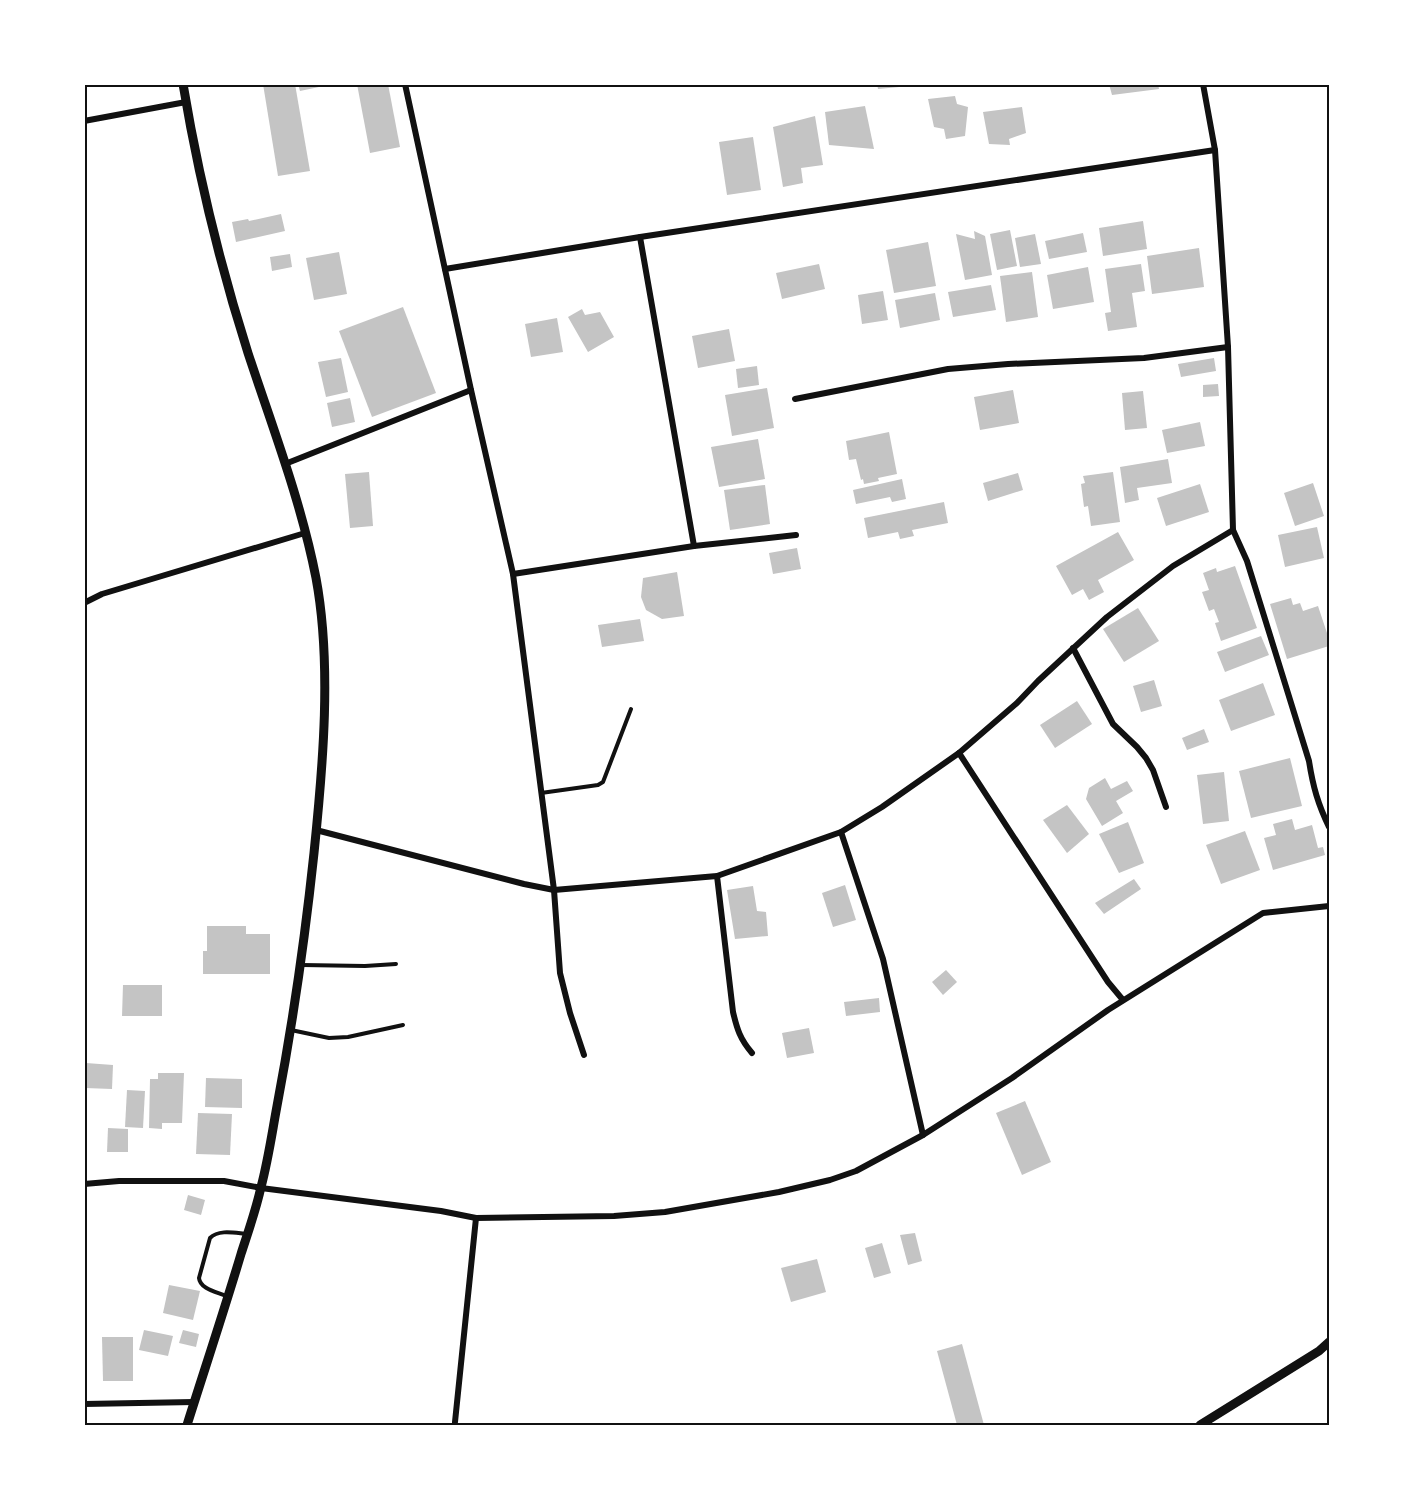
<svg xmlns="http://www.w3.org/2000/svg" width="1413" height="1509" font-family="'Titillium Web',sans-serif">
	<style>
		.building { fill: #c4c4c4 }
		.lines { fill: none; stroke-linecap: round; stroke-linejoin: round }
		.service { stroke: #111; stroke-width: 4 }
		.minor { stroke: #111; stroke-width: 6 }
		.tertiary { stroke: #111; stroke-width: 9 }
		.neatline { fill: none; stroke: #111; stroke-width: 2 }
	</style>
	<rect width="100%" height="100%" fill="#fff"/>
	<!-- building -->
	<g class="building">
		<polygon points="263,84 295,84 310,171 278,176"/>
		<polygon points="298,84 319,84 319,87 300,91"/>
		<polygon points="357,84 388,84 400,147 370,153"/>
		<polygon points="877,84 910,84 910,86 878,89"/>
		<polygon points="1109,84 1158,84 1159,89 1112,95"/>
		<polygon points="955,96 957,104 968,107 965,136 946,139 944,129 934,127 928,99"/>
		<polygon points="865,106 874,149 829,145 825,112"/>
		<polygon points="1022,107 1026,133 1009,139 1010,145 989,144 983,112"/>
		<polygon points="815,116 823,165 801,168 803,183 783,187 773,127"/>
		<polygon points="753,137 761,190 727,195 719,142"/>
		<polygon points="281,214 285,231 236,242 232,222 248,219 249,221"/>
		<polygon points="1143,221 1147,249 1103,256 1099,228"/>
		<polygon points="1010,230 1017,266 997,270 990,234"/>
		<polygon points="974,231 985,236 992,275 965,280 956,234 975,239"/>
		<polygon points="1083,233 1087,252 1049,259 1045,241"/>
		<polygon points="1035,234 1041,264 1020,267 1015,238"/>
		<polygon points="928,242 936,286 894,293 886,250"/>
		<polygon points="1199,248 1204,287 1152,294 1147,256"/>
		<polygon points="339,252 347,294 314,300 306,258"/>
		<polygon points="290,254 292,267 272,271 270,257"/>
		<polygon points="819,264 825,289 782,299 776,273"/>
		<polygon points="1141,264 1145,291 1132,293 1137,327 1108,331 1105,313 1111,312 1105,269"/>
		<polygon points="1088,267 1094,302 1053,309 1047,275"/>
		<polygon points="1032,272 1038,317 1006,322 1000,276"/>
		<polygon points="991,285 996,310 953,317 948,292"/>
		<polygon points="883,291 888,320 862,324 858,295"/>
		<polygon points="935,293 940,320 900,328 895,300"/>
		<polygon points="403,307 436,393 372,417 339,331"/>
		<polygon points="582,309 585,315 600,312 614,337 588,352 568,317"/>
		<polygon points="557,318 563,352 531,357 525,324"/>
		<polygon points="729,329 735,361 698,368 692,336"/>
		<polygon points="341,358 348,392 326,397 318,362"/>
		<polygon points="1214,358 1216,371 1181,377 1178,364"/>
		<polygon points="757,366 759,385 738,388 736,369"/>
		<polygon points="1218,384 1219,396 1203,397 1203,385"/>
		<polygon points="767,388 774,428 732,436 725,395"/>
		<polygon points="1013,390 1019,423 980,430 974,397"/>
		<polygon points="1143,391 1147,428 1125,430 1122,393"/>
		<polygon points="350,398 355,422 332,427 327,403"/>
		<polygon points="1200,422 1205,446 1167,453 1162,430"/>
		<polygon points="889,432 897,474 878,478 879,481 864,484 863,479 861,480 856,459 849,460 846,441"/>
		<polygon points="758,439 765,479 719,487 711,447"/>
		<polygon points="1168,459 1172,483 1137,488 1139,500 1125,503 1120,467"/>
		<polygon points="369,472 373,526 350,528 345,474"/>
		<polygon points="1113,472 1120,522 1091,526 1088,506 1084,507 1081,484 1085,483 1083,476"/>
		<polygon points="1018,473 1023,490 988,501 983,483"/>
		<polygon points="902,479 906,499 892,502 890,497 856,504 853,490"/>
		<polygon points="1313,483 1324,516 1295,526 1284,493"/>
		<polygon points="1200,484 1209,512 1166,526 1157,498"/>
		<polygon points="765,485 770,524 730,530 724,490"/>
		<polygon points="944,502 948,523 912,530 914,536 900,539 898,532 868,538 864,518"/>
		<polygon points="1317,527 1324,558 1285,567 1278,535"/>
		<polygon points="1118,532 1134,560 1098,580 1104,592 1089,600 1083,589 1072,595 1056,566"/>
		<polygon points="797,548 801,569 773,574 769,553"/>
		<polygon points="1235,566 1257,628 1221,641 1215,623 1219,622 1214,609 1209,611 1202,592 1209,590 1203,573 1216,568 1217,572"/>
		<polygon points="677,572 684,616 662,619 646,610 641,597 643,578"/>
		<polygon points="1291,598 1293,605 1300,603 1303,611 1318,606 1329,639 1329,646 1287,659 1270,604"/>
		<polygon points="1138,608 1159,641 1124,662 1103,629"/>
		<polygon points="640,619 644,641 602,647 598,625"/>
		<polygon points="1261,636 1269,655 1225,672 1217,652"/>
		<polygon points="1154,680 1162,706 1141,712 1133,686"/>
		<polygon points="1263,683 1275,715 1231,731 1219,700"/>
		<polygon points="1077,701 1092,724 1055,748 1040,725"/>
		<polygon points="1204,729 1209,742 1187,750 1182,738"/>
		<polygon points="1290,758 1302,806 1251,818 1239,771"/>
		<polygon points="1224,772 1229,821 1203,824 1197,775"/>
		<polygon points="1105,778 1111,789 1127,781 1133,791 1116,801 1123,813 1102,826 1086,799 1089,788"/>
		<polygon points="1067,805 1089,834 1067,853 1043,820"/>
		<polygon points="1292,819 1295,830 1312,825 1318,848 1323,847 1325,855 1273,870 1264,838 1276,835 1273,824"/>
		<polygon points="1128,822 1144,863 1119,873 1099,834"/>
		<polygon points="1245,831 1260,870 1221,884 1206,845"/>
		<polygon points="1134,879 1141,889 1104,914 1095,903"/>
		<polygon points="845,885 856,920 833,927 822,893"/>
		<polygon points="753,886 757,911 766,912 768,936 735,939 727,890"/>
		<polygon points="207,926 246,926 246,934 270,934 270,974 203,974 203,951 207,951"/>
		<polygon points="946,970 957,982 943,995 932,982"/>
		<polygon points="123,985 162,985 162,1016 122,1016"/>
		<polygon points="879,998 880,1012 846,1016 844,1002"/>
		<polygon points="809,1028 814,1053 787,1058 782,1033"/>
		<polygon points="86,1063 113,1065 112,1089 85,1088"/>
		<polygon points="158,1073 184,1073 182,1123 162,1123 162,1129 149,1128 150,1079 158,1079"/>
		<polygon points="206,1078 242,1079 242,1108 205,1107"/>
		<polygon points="127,1090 145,1091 143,1128 125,1127"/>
		<polygon points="1025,1101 1051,1162 1022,1175 996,1113"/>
		<polygon points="198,1113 232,1114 230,1155 196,1154"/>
		<polygon points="108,1128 128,1129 128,1152 107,1152"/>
		<polygon points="188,1195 205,1200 201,1215 184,1210"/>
		<polygon points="915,1233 922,1261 908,1265 900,1235"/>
		<polygon points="882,1243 891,1273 874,1278 865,1248"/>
		<polygon points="817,1259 826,1292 791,1302 781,1268"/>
		<polygon points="169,1285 200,1291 193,1320 163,1313"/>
		<polygon points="144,1330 173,1336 168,1356 139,1350"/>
		<polygon points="183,1330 199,1334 196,1347 179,1343"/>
		<polygon points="102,1337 133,1337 133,1381 103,1381"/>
		<polygon points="962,1344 984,1425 957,1425 937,1351"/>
	</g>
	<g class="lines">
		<!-- service -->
		<g class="service">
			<polyline points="541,793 598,785 603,782 631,709"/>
			<polyline points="302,965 365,966 396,964"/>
			<polyline points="291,1030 329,1038 348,1037 403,1025"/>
			<path d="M226,1296C217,1292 200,1289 199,1278L210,1238C219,1229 235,1233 247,1234"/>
		</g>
		<!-- minor -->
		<g class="minor">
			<polyline points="405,84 471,390 513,574 554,890 560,973 570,1013 584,1055"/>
			<path d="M1203,84L1215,150L1228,347L1233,530L1247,561L1309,761C1313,787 1318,804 1329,827"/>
			<polyline points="84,121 186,102"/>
			<polyline points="640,237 694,546"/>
			<polyline points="445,269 640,237 1215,150"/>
			<polyline points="795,399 948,369 1008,364 1144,358 1228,347"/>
			<polyline points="285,464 471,390"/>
			<polyline points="513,574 694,546 796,535"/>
			<polyline points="84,603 102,594 305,533"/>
			<polyline points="1073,648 1113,724 1137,747 1146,758 1153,770 1166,807"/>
			<polyline points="959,753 1108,982 1123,1000"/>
			<polyline points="316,830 524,884 554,890 717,876 841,832 882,807 959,753 1017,703 1038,681 1107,617 1173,566 1233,530"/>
			<polyline points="841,832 883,959 923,1135"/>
			<path d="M717,876L733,1012C737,1029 740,1039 752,1053"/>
			<polyline points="84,1184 119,1181 224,1181 261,1188 441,1211 476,1218 614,1216 665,1212 779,1192 830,1180 856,1171 923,1135 1012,1078 1108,1010 1263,913 1329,906"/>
			<polyline points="84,1404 194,1402"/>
			<polyline points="455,1422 476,1218"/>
		</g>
		<!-- tertiary -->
		<g class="tertiary">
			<path d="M183,84C198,174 220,265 248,353C272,426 301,501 316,578C332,664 323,766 314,853C305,938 293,1022 277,1106C272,1133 268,1161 261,1187C256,1210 248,1232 241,1254C224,1311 205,1368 187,1425"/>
			<polyline points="1200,1425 1319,1351 1329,1342"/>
		</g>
	</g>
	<!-- border -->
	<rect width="1413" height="1509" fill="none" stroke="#ffffff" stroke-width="171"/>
	<rect x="86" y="86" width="1242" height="1338" class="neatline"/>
</svg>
